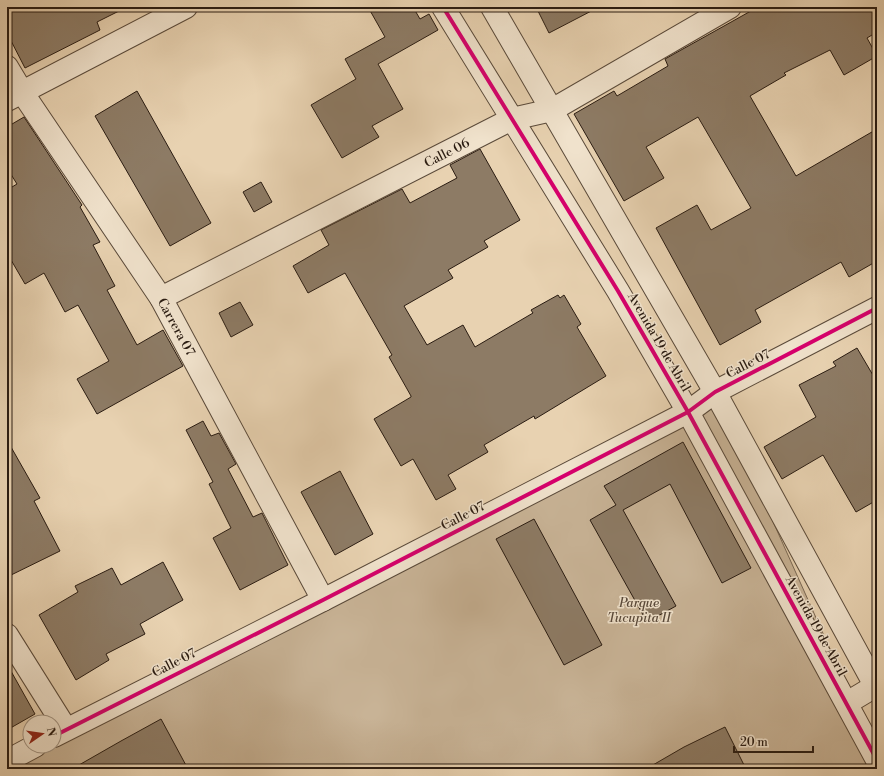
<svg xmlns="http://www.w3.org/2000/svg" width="884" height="776" font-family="'Libre Bodoni',serif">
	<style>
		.green { fill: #c8b396; stroke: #796854 }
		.building { fill: #8d7b65; stroke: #2a1c12 }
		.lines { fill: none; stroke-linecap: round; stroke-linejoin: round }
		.minor-casing { stroke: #5a4a3a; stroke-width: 24 }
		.tertiary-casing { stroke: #5a4a3a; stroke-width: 24 }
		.minor { stroke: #f0e2cc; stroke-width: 22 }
		.tertiary { stroke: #f0e2cc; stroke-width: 22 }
		.cycleway-casing { stroke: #f0e2cc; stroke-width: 6 }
		.cycleway { stroke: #d6006c; stroke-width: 4 }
		.labels { text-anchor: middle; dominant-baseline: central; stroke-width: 3; stroke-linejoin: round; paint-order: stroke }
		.street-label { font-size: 13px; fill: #2a1c12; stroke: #f0e2cc }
		.park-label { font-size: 13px; font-style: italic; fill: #59493a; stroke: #f0e2cc }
	</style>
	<rect width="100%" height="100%" fill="#e8d2b1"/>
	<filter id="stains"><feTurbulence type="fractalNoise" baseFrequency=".005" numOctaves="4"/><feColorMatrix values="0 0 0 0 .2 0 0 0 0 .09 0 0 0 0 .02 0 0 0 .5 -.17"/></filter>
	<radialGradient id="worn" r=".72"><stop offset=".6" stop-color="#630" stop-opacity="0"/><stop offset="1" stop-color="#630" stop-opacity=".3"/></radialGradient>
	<!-- green -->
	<polygon class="green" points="715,392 877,754 877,769 7,769 40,746 54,746"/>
	<!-- building -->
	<g class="building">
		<polygon points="7,7 127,7 97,22 100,30 25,68 7,33"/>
		<polygon points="368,7 413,7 420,19 429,14 438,30 378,64 403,109 372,126 379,137 342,158 311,105 356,79 345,59 385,37"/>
		<polygon points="536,7 599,7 549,33"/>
		<polygon points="758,7 877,7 877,32 867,38 877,56 844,75 830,50 784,73 786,75 750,96 796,176 877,129 877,261 849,277 841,262 755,310 761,322 720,345 656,228 697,205 711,230 751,208 698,117 646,147 664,178 624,201 574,114 614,91 617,96 668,66 665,59"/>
		<polygon points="137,91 211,223 170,246 95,116"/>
		<polygon points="24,117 82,205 80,207 100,242 93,245 115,286 107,290 137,345 163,330 183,366 97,414 77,379 109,361 78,305 65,312 44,273 25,284 7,253 7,190 17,184 7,168 7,127"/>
		<polygon points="480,149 520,220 484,241 488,247 448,270 453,278 404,306 427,345 463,325 475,347 533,313 531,310 558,295 560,298 564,295 581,324 577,327 606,376 535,419 534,416 484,445 488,452 448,475 456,489 436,500 413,459 401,466 374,419 411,397 411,396 389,357 392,355 345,273 308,293 293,266 329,245 321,230 402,189 410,203 457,178 450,165"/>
		<polygon points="261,182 272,202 254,212 243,192"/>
		<polygon points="240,302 253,325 231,337 219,313"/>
		<polygon points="857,348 877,382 877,500 856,512 823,455 782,479 764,447 816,417 799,385 836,366 833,362"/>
		<polygon points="203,421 211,436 219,433 236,464 228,469 253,517 262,513 288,565 240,590 213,538 231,528 209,484 213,482 186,430"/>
		<polygon points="7,440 40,498 34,501 60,551 7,577"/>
		<polygon points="683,442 751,568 722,583 670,484 623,510 676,606 647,622 590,520 616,505 604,486"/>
		<polygon points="340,471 373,534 335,555 301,492"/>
		<polygon points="534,519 602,645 564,665 496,539"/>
		<polygon points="163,562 183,600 140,624 145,634 106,654 109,660 76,680 39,615 78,592 75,586 112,568 121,585"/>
		<polygon points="7,664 35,714 7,730"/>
		<polygon points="161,719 188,769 72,769 121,741"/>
		<polygon points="725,727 746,769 646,769 684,747"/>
	</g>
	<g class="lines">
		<!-- minor casing -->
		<g class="minor-casing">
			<g id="minor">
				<polyline points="7,67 22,92 161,298 323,600"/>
				<polyline points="7,100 186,7"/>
				<polyline points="161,298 512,119 552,110 730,7"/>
				<polyline points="7,635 66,729"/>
				<polyline points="847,703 877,685"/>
				<polyline points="54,736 323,600 688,412 715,392 877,308"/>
				<polyline points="7,761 35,746"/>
			</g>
		</g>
		<!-- tertiary casing -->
		<g class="tertiary-casing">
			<g id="tertiary">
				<polyline points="443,7 618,291 688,412 877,760"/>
				<polyline points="492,7 715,392 877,689"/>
			</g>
		</g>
		<!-- minor -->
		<use href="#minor" class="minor"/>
		<!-- tertiary -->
		<use href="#tertiary" class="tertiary"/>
		<!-- cycleway casing -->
		<g class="cycleway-casing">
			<g id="cycleway">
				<polyline points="443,7 618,291 688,412 877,760"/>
				<polyline points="54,736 323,600 688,412 715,392 877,308"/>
			</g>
		</g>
		<!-- cycleway -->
		<use href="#cycleway" class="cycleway"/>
	</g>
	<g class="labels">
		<!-- street labels -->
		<g class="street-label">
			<text transform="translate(447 153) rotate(-27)">Calle 06</text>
			<text transform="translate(176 327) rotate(61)">Carrera 07</text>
			<text transform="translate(659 342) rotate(60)">Avenida 19 de Abril</text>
			<text transform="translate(748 364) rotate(-27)">Calle 07</text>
			<text transform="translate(463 516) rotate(-27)">Calle 07</text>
			<text transform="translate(816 626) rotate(61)">Avenida 19 de Abril</text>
			<text transform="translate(174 663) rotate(-27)">Calle 07</text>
		</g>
		<!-- park labels -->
		<g class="park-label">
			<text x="639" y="603">Parque<tspan x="639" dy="15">Tucupita II</tspan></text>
		</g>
	</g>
	<!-- margin -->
	<rect width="884" height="776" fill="none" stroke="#e8d2b1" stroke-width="24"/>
	<rect x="8" y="8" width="868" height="760" fill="none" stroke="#2a1c12" stroke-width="2"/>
	<rect x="12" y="12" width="860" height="752" fill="none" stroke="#2a1c12"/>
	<!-- north arrow -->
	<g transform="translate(42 734) rotate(77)"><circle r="19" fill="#f0e2cc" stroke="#a19382"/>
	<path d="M0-3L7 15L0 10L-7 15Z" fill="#8f2418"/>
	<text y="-6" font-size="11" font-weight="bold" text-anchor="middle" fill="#2a1c12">N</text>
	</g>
	<!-- scale -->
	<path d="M734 746v6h79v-6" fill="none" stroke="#2a1c12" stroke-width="2"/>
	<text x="740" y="746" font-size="12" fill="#2a1c12" stroke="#f0e2cc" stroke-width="3" paint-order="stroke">20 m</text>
	<rect width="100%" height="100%" filter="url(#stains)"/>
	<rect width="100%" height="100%" fill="url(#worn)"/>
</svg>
